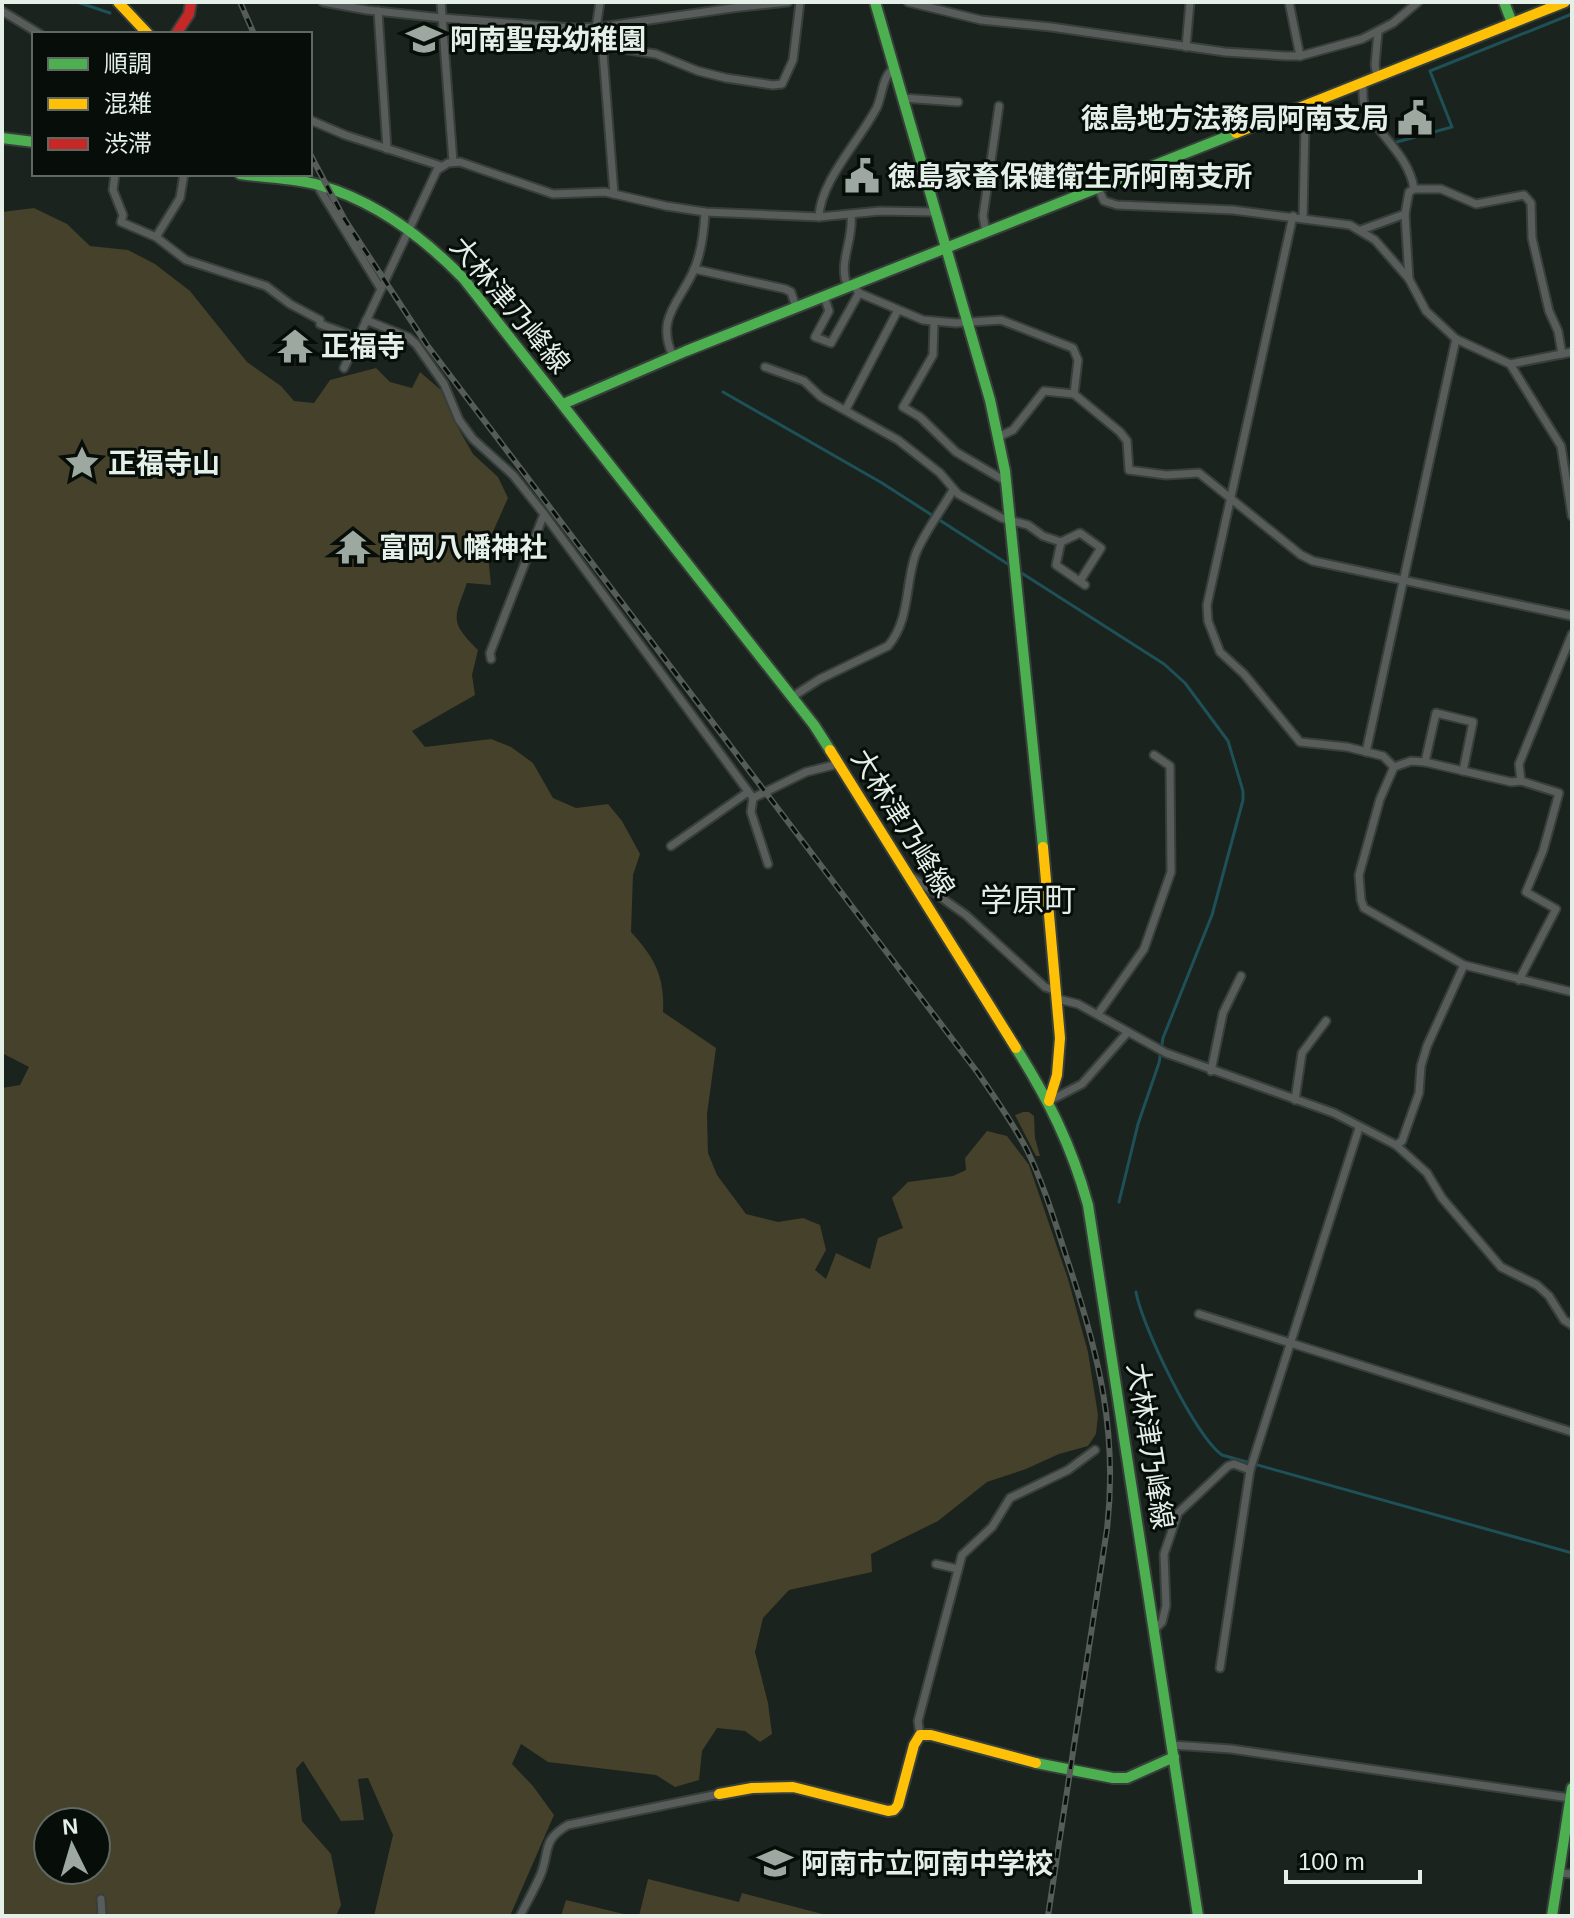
<svg xmlns="http://www.w3.org/2000/svg" width="1574" height="1918" font-family="Helvetica,'Noto Sans JP',sans-serif">
	<style>
		.green { fill: #45412a; fill-rule: evenodd }
		.lines { fill: none; stroke-linecap: round; stroke-linejoin: round }
		.stream { stroke: #1e5058; stroke-width: 3 }
		.street-casing { stroke: #373f3a; stroke-width: 11 }
		.fast-casing { stroke: #373f3a; stroke-width: 14 }
		.slow-casing { stroke: #373f3a; stroke-width: 14 }
		.jam-casing { stroke: #373f3a; stroke-width: 14 }
		.street { stroke: #585c5b; stroke-width: 7 }
		.fast { stroke: #4caf50; stroke-width: 10 }
		.slow { stroke: #ffc107; stroke-width: 10 }
		.jam { stroke: #c62828; stroke-width: 10 }
		.rail-casing { stroke: #565d59; stroke-width: 6 }
		.rail { stroke: #070e09; stroke-width: 3; stroke-dasharray: 9; stroke-linecap: butt }
		.labels { text-anchor: middle; dominant-baseline: central; stroke-width: 6; stroke-linejoin: round; paint-order: stroke }
		.poi-label { font-size: 28px; font-weight: bold; fill: #e4efe7; stroke: #070e09; text-anchor: start }
		.street-label { font-size: 28px; fill: #e4efe7; stroke: #070e09 }
		.quarter-label { font-size: 32px; fill: #e4efe7; stroke: #070e09 }
	</style>
	<rect width="100%" height="100%" fill="#1a231d"/>
	<!-- green -->
	<g class="green">
		<path d="M34,208L67,224L90,246L128,250L155,264L190,291L247,362L281,386L294,401L314,403L330,380L376,368L390,382L412,388L420,372L441,390L457,426L473,454L498,477L508,498L487,545L491,585L467,583C454,619 449,621 478,650L472,675L475,695L412,731L425,747L491,739L511,747L533,763L553,798L576,808L608,804L622,821L640,854L633,875L631,932C654,957 665,976 663,1012L716,1048L707,1114L708,1153L717,1175L746,1214L778,1222L803,1218L820,1225L826,1250L815,1270L826,1279L836,1253L870,1269L878,1238L903,1228L892,1198L908,1182L953,1176L966,1170L965,1158L987,1131L1007,1136L1029,1165L1068,1279L1088,1352L1098,1415L1096,1434L1088,1446L1059,1454L1026,1469L987,1482L938,1521L871,1554L872,1572L789,1590L763,1618L755,1652L768,1703L772,1734L760,1742L745,1731L717,1728L702,1751L699,1780L675,1787L656,1775L548,1762L521,1744L512,1764L533,1786L554,1815L510,1916H374L393,1835L368,1778L358,1779L364,1820L341,1821L303,1761L296,1769L302,1821L331,1854L341,1905L336,1916H2V1088L20,1085L29,1067L2,1053V212ZM48,1822H96V1870H48Z"/>
		<polygon points="1023,1112 1029,1112 1034,1116 1035,1138 1040,1156 1036,1156 1015,1115"/>
		<polygon points="648,1879 739,1902 742,1893 830,1916 639,1916"/>
		<polygon points="566,1900 632,1916 561,1916"/>
	</g>
	<g class="lines">
		<!-- stream -->
		<g class="stream">
			<polyline points="77,2 110,13"/>
			<polyline points="1397,142 1452,127 1430,71 1572,14"/>
			<polyline points="723,392 882,483 1014,568"/>
			<polyline points="1020,572 1164,664 1185,683 1228,741 1243,791 1243,800 1212,915 1163,1038 1159,1063 1138,1124 1119,1202"/>
			<path d="M1136,1292C1142,1326 1195,1436 1222,1455L1572,1553"/>
		</g>
		<!-- street casing -->
		<g class="street-casing">
			<g id="street">
				<polyline points="323,2 367,10 442,18 573,28 601,27 732,8 788,2"/>
				<polyline points="441,2 453,162"/>
				<polyline points="908,2 981,20 1051,27 1225,52 1286,56 1300,56 1362,39 1393,23 1418,2"/>
				<polyline points="1289,2 1300,56"/>
				<polyline points="2,11 40,34"/>
				<polyline points="378,11 387,149"/>
				<polyline points="601,27 614,194"/>
				<polyline points="596,28 600,2"/>
				<polyline points="602,46 656,54 698,71 726,78 773,85 782,84 793,60 800,2"/>
				<polyline points="1186,47 1190,2"/>
				<polyline points="1377,76 1375,65 1378,32"/>
				<path d="M1363,82C1363,90 1362,101 1365,107C1379,137 1409,155 1414,189"/>
				<polyline points="903,98 958,102"/>
				<polyline points="1301,106 1305,123 1303,217"/>
				<polyline points="310,120 345,135 441,166"/>
				<polyline points="115,174 113,190 123,215 121,222 156,237 186,260 266,286 290,304 320,320 320,324 358,338"/>
				<polyline points="317,185 381,289"/>
				<polyline points="1098,188 1104,201 1117,205 1233,210 1350,225 1375,240 1409,279 1426,311 1456,339 1510,364 1572,352"/>
				<polyline points="1293,216 1207,605 1208,621 1220,652 1244,674 1300,742 1347,747 1383,756 1394,767"/>
				<path d="M819,217C820,181 861,139 877,107C883,93 882,77 894,68"/>
				<polyline points="1361,230 1405,214"/>
				<polyline points="986,232 983,216 999,106"/>
				<polyline points="156,237 180,198 184,174"/>
				<polyline points="694,269 785,289 791,292 796,307"/>
				<polyline points="1409,279 1405,214 1409,192 1414,189 1441,189 1476,204 1524,195 1531,203 1532,238 1549,311 1558,331 1562,354"/>
				<path d="M848,287C837,263 854,241 851,215"/>
				<polyline points="859,293 923,320 956,323 1001,320 1073,348 1078,360 1074,394 1120,432 1127,441 1129,470 1166,475 1199,473 1301,555 1313,561 1572,616"/>
				<polyline points="824,296 829,311 815,337 831,343 859,293 857,290"/>
				<polyline points="366,320 408,337 416,344 444,384 459,420 473,439 513,475 544,514 753,798 806,772 838,764"/>
				<polyline points="934,323 933,355 903,407 920,417 956,452 1007,482"/>
				<path d="M673,356C656,320 677,305 692,274C701,256 704,232 705,212"/>
				<polyline points="1510,364 1561,446 1572,516"/>
				<polyline points="765,367 804,381 821,397 898,440 940,473 958,494 1002,518 1028,525 1043,536 1061,542 1080,533 1101,548 1080,581"/>
				<polyline points="344,368 437,170 448,163 460,162 553,194 605,192 666,206 705,212 819,217 880,211 935,212"/>
				<polyline points="846,409 898,310"/>
				<polyline points="998,437 1013,430 1044,391 1074,394"/>
				<polyline points="1061,542 1056,565 1085,585"/>
				<polyline points="491,659 490,653 544,514"/>
				<path d="M792,697L820,679L888,646C910,620 905,586 915,556C921,537 943,508 953,490"/>
				<polyline points="1366,752 1456,339"/>
				<polyline points="1425,762 1436,713 1473,722 1463,771"/>
				<polyline points="1521,781 1519,764 1572,634"/>
				<polyline points="753,798 751,812 768,864"/>
				<polyline points="671,846 748,792"/>
				<polyline points="912,877 966,915 1045,987 1057,991"/>
				<polyline points="1519,980 1556,909 1526,892 1543,851 1559,793 1521,781 1511,782 1425,762 1411,761 1394,767 1380,799 1359,875 1361,900 1364,908 1464,965 1572,992"/>
				<polyline points="1058,999 1078,1004 1166,1053 1334,1113 1396,1145 1427,1173 1442,1198 1501,1267 1537,1285 1549,1296 1564,1320 1572,1325"/>
				<polyline points="1098,1014 1144,949 1171,872 1170,766 1154,755"/>
				<polyline points="1211,1071 1223,1013 1241,976"/>
				<polyline points="1295,1100 1302,1053 1326,1021"/>
				<polyline points="1049,1101 1082,1084 1127,1033"/>
				<polyline points="1396,1145 1402,1141 1419,1093 1421,1066 1427,1046 1464,965"/>
				<polyline points="1199,1314 1572,1432"/>
				<polyline points="936,1564 958,1569"/>
				<polyline points="1154,1630 1162,1622 1166,1606 1164,1554 1178,1513 1228,1466 1234,1464 1250,1470"/>
				<polyline points="1220,1668 1250,1470 1359,1128"/>
				<polyline points="920,1735 918,1721 962,1555 992,1527 1010,1498 1068,1470 1095,1450"/>
				<polyline points="1172,1745 1231,1749 1570,1798"/>
				<polyline points="1560,1873 1572,1874"/>
				<polyline points="101,1899 102,1916"/>
				<path d="M520,1916C527,1902 535,1888 541,1874C550,1850 542,1840 568,1825L719,1794"/>
			</g>
		</g>
		<!-- fast casing -->
		<g class="fast-casing">
			<g id="fast">
				<polyline points="875,2 990,400 1005,471 1043,847"/>
				<polyline points="1504,2 1512,23"/>
				<polyline points="2,138 34,142"/>
				<path d="M240,174C266,178 294,178 319,185C375,201 423,237 463,278L814,725L830,750"/>
				<polyline points="563,404 686,351 1236,133"/>
				<path d="M1016,1048C1049,1101 1071,1144 1088,1205L1198,1916"/>
				<polyline points="1036,1763 1113,1778 1127,1778 1174,1757"/>
				<polyline points="1552,1916 1572,1788"/>
			</g>
		</g>
		<!-- slow casing -->
		<g class="slow-casing">
			<g id="slow">
				<polyline points="118,2 148,34"/>
				<polyline points="1236,133 1565,2"/>
				<polyline points="830,750 1016,1048"/>
				<polyline points="1043,847 1060,1038 1057,1075 1049,1101"/>
				<polyline points="719,1794 752,1788 793,1787 888,1811 894,1810 898,1805 914,1745 920,1735 931,1735 1036,1763"/>
			</g>
		</g>
		<!-- jam casing -->
		<g class="jam-casing">
			<polyline id="jam" points="176,34 189,14 191,2"/>
		</g>
		<!-- street -->
		<use href="#street" class="street"/>
		<!-- fast -->
		<use href="#fast" class="fast"/>
		<!-- slow -->
		<use href="#slow" class="slow"/>
		<!-- jam -->
		<use href="#jam" class="jam"/>
		<!-- rail casing -->
		<g class="rail-casing">
			<g id="rail">
				<polyline points="240,2 254,34"/>
				<path d="M310,154L345,220L427,345L978,1073C995,1098 1013,1123 1027,1150C1045,1187 1056,1226 1069,1265C1099,1355 1118,1433 1107,1529L1048,1916"/>
			</g>
		</g>
		<!-- rail -->
		<use href="#rail" class="rail"/>
	</g>
	<!-- icons -->
	<defs>
		<g id="school-bare" transform="scale(2.76)"><path d="M0-5L7-2L0 1L-7-2ZM-4 1L0 2.5L4 1V4Q0 6-4 4Z" fill="#9da8a0" stroke="#070e09" stroke-width="2.5" paint-order="stroke"/></g>
		<g id="civic-bare" transform="scale(2.76)"><path d="M-.6-6.5H3V-4.5H.6V-3L4-1V1h2V6H-6V1h2V-1L-.6-3ZM-1.2 2.5V6h2.4V2.5Z" fill="#9da8a0" stroke="#070e09" stroke-width="2.5" paint-order="stroke"/></g>
		<g id="temple-bare" transform="scale(2.76)"><path d="M0-6L5-2H3V0L6.5 2.5H4V6H1.5V3h-3V6H-4V2.5H-6.5L-3 0V-2H-5Z" fill="#9da8a0" stroke="#070e09" stroke-width="2.5" paint-order="stroke"/></g>
		<g id="sight-bare" transform="scale(2.76)"><path d="M0-6L1.8-2.2L6-1.7L2.9 1.2L3.7 5.4L0 3.3L-3.7 5.4L-2.9 1.2L-6-1.7L-1.8-2.2Z" fill="#9da8a0" stroke="#070e09" stroke-width="2.5" paint-order="stroke"/></g>
	</defs>
	<g fill-rule="evenodd">
		<use href="#school-bare" x="424" y="39"/>
		<use href="#civic-bare" x="1415" y="118"/>
		<use href="#civic-bare" x="862" y="176"/>
		<use href="#temple-bare" x="295" y="346"/>
		<use href="#sight-bare" x="82" y="463"/>
		<use href="#temple-bare" x="353" y="547"/>
		<use href="#school-bare" x="775" y="1863"/>
	</g>
	<g class="labels">
		<!-- poi labels -->
		<g class="poi-label">
			<text x="450" y="39">阿南聖母幼稚園</text>
			<text x="1389" y="118" text-anchor="end">徳島地方法務局阿南支局</text>
			<text x="888" y="176">徳島家畜保健衛生所阿南支所</text>
			<text x="321" y="346">正福寺</text>
			<text x="108" y="463">正福寺山</text>
			<text x="379" y="547">富岡八幡神社</text>
			<text x="801" y="1863">阿南市立阿南中学校</text>
		</g>
		<!-- street labels -->
		<g class="street-label">
			<text transform="translate(510 305) rotate(50)">大林津乃峰線</text>
			<text transform="translate(903 823) rotate(58)">大林津乃峰線</text>
			<text transform="translate(1150 1446) rotate(81)">大林津乃峰線</text>
		</g>
		<!-- quarter labels -->
		<g class="quarter-label">
			<text x="1028" y="900">学原町</text>
		</g>
	</g>
	<!-- border -->
	<rect width="1574" height="1918" fill="none" stroke="#e4efe7" stroke-width="8"/>
	<!-- legend -->
	<rect x="32" y="32" width="280" height="144" fill="#070e09" stroke="#5f6862" stroke-width="2"/>
	<rect x="48" y="58" width="40" height="12" fill="#4caf50" stroke="#5f6862" stroke-width="2"/>
	<text x="104" y="72" font-size="24" fill="#e4efe7">順調</text>
	<rect x="48" y="98" width="40" height="12" fill="#ffc107" stroke="#5f6862" stroke-width="2"/>
	<text x="104" y="112" font-size="24" fill="#e4efe7">混雑</text>
	<rect x="48" y="138" width="40" height="12" fill="#c62828" stroke="#5f6862" stroke-width="2"/>
	<text x="104" y="152" font-size="24" fill="#e4efe7">渋滞</text>
	<!-- north arrow -->
	<g transform="translate(72 1846) rotate(355)"><circle r="38" fill="#070e09" stroke="#5f6862" stroke-width="2"/>
	<path d="M0-6L14 30L0 20L-14 30Z" fill="#9da8a0"/>
	<text y="-12" font-size="22" font-weight="bold" text-anchor="middle" fill="#e4efe7">N</text>
	</g>
	<!-- scale -->
	<path d="M1286 1870v12h134v-12" fill="none" stroke="#e4efe7" stroke-width="4"/>
	<text x="1298" y="1870" font-size="24" fill="#e4efe7" stroke="#070e09" stroke-width="6" paint-order="stroke">100 m</text>
</svg>
